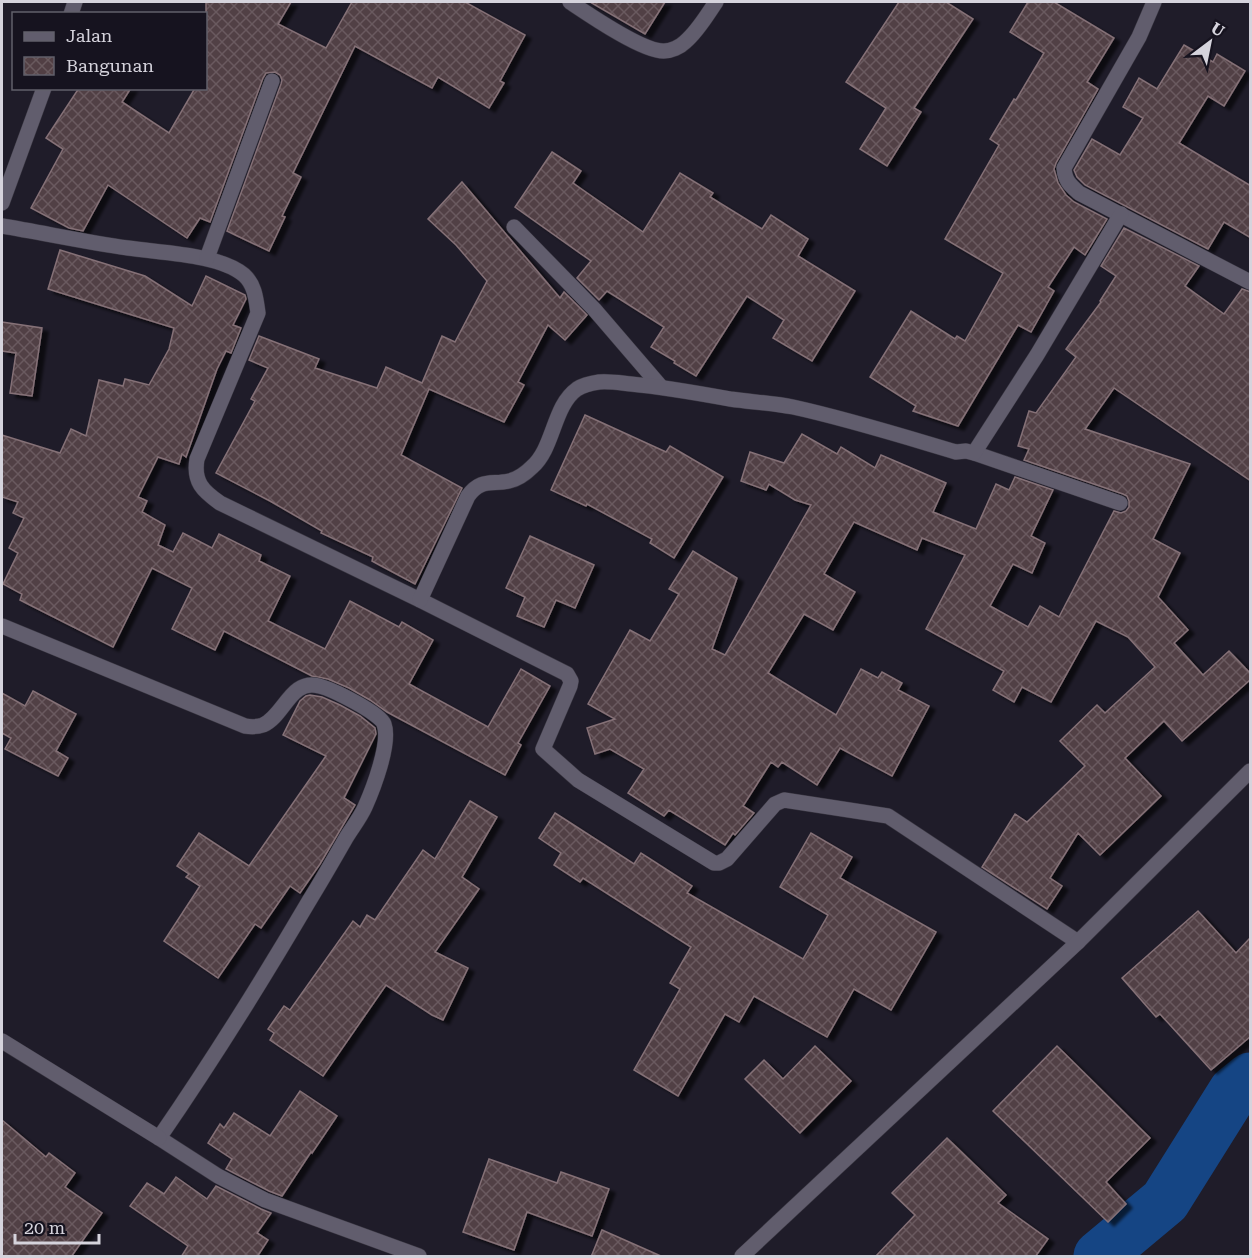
<svg xmlns="http://www.w3.org/2000/svg" width="1252" height="1258" font-family="'Roboto Serif',serif">
	<style>
		.lines { fill: none; stroke-linecap: round; stroke-linejoin: round }
		.river { stroke: #154584; stroke-width: 51 }
		.building { fill: url(#building-cross-hatch); stroke: #857177; stroke-width: 1.5; filter: url(#shadow) }
		.street-casing { stroke: #3a3742; stroke-width: 16 }
		.street { stroke: #615d6d; stroke-width: 15 }
	</style>
	<defs>
		<pattern id="building-cross-hatch" width="8" height="8" patternUnits="userSpaceOnUse" patternTransform="scale(1.5)"><rect width="8" height="8" fill="#513f44"/><path d="M0 0l8 8M0 8l8-8" fill="none" stroke="#695a5e"/></pattern>
		<filter id="shadow"><feDropShadow dx="6" dy="4" stdDeviation="1.5" flood-color="#0009"/></filter>
	</defs>
	<rect width="100%" height="100%" fill="#1f1c29"/>
	<g class="lines">
		<!-- river -->
		<polyline class="river" points="1099,1256 1165,1201 1234,1091 1250,1078"/>
	</g>
	<!-- building -->
	<g class="building">
		<polygon points="206,2 291,2 278,24 326,48 352,2 465,2 525,35 500,81 504,83 489,108 438,77 432,88 355,46 293,173 301,177 282,216 285,217 269,251 227,231 281,84 282,80 280,75 275,72 266,73 263,78 210,222 200,218 187,238 108,185 83,231 69,228 31,208 63,149 46,138 79,88 131,88 122,102 169,133 195,88 206,88"/>
		<polygon points="590,2 665,2 645,34"/>
		<polygon points="899,2 946,2 973,19 914,108 921,112 887,166 860,149 886,108 846,82"/>
		<polygon points="1028,2 1054,2 1114,38 1087,82 1098,89 1056,163 1054,169 1058,183 1066,195 1074,202 1107,219 1085,255 1074,247 1048,287 1054,291 1031,332 1018,325 958,426 913,411 916,406 870,377 911,311 955,339 957,336 965,341 1003,273 945,239 999,145 990,139 1014,99 1016,100 1044,53 1010,32"/>
		<polygon points="1184,45 1213,62 1217,54 1245,71 1224,106 1208,96 1179,143 1251,186 1251,238 1224,222 1208,249 1085,185 1077,177 1074,170 1092,139 1120,155 1143,118 1123,107 1139,78 1157,89"/>
		<polygon points="552,152 581,171 573,183 643,232 680,173 713,193 710,197 762,229 771,215 808,239 798,256 855,291 812,361 773,338 784,320 747,296 696,376 674,363 675,361 651,347 664,327 607,291 599,300 577,278 591,261 515,207"/>
		<polygon points="462,182 560,298 564,292 587,315 565,340 548,325 518,382 524,385 504,422 429,389 401,455 462,488 415,584 372,561 373,557 321,533 322,531 270,501 216,473 255,401 251,399 268,368 249,360 259,336 319,359 315,368 377,388 386,367 422,383 442,336 455,342 487,281 456,245 428,219"/>
		<polygon points="1124,228 1199,266 1185,286 1224,314 1242,289 1251,292 1251,481 1114,388 1085,429 1190,464 1153,539 1180,553 1158,597 1188,630 1174,643 1203,675 1229,651 1251,674 1251,679 1182,741 1164,721 1125,758 1161,796 1100,855 1078,833 1050,878 1062,886 1047,909 982,867 1015,814 1027,822 1085,766 1060,741 1097,705 1105,713 1155,667 1128,637 1096,621 1051,702 1022,687 1014,702 993,690 1004,671 926,629 965,555 922,538 917,550 854,522 824,574 855,592 833,630 804,614 768,673 836,715 861,669 878,678 882,672 902,683 898,690 929,706 892,776 840,748 817,785 782,762 778,767 771,762 743,806 754,813 735,835 733,833 725,845 669,810 664,816 628,793 644,769 610,749 595,754 587,728 615,719 588,704 630,630 650,641 679,594 669,589 693,551 737,578 712,649 725,655 811,505 795,500 769,484 766,490 741,481 750,452 784,463 802,434 837,454 841,447 875,468 881,455 946,483 933,512 976,529 996,484 1009,490 1015,477 1053,490 1031,536 1045,543 1032,573 1013,564 990,606 1028,627 1040,606 1059,617 1114,511 1121,513 1126,511 1129,507 1129,501 1127,496 1123,494 1024,460 1029,449 1018,446 1029,411 1036,413 1076,357 1066,349 1101,302 1100,301 1116,276 1101,266"/>
		<polygon points="60,250 145,276 192,306 206,276 245,295 246,299 233,325 241,328 231,353 226,351 217,369 186,457 182,454 179,464 158,457 138,497 147,501 142,512 165,525 158,545 173,552 183,533 212,548 219,534 261,555 259,561 290,576 268,621 325,649 350,601 399,627 402,622 433,640 409,684 488,727 521,669 550,686 518,743 521,745 505,775 387,712 370,700 349,688 328,679 312,676 224,631 215,650 172,629 192,588 152,568 113,647 20,600 22,594 3,584 18,553 9,548 24,518 13,513 18,502 2,497 2,435 60,453 71,429 86,436 99,380 123,386 125,379 149,385 169,349 174,328 48,289"/>
		<polygon points="2,322 42,328 32,396 10,393 16,353 2,351"/>
		<polygon points="585,415 666,452 670,446 723,477 674,558 650,543 652,539 587,504 586,506 551,490"/>
		<polygon points="530,536 594,565 575,608 556,600 544,627 517,616 525,597 506,588"/>
		<polygon points="33,691 76,714 56,751 68,758 58,776 5,749 11,738 2,733 2,693 25,706"/>
		<polygon points="310,695 322,697 340,705 360,716 375,728 376,734 344,798 355,805 320,864 300,893 290,886 261,928 255,924 218,978 164,941 200,886 186,877 189,874 177,866 199,833 249,866 326,756 283,735 300,701 306,696"/>
		<polygon points="470,801 497,817 462,877 479,889 435,952 468,968 443,1020 432,1015 386,985 323,1076 270,1040 274,1033 268,1029 284,1006 290,1010 353,921 360,927 367,915 375,920 423,850 435,859"/>
		<polygon points="555,813 634,864 641,853 692,886 687,893 803,959 828,915 780,887 811,833 852,857 840,878 936,932 891,1010 854,989 827,1037 754,996 739,1022 725,1014 678,1096 634,1070 680,989 670,983 691,947 583,878 580,882 554,865 561,853 539,838"/>
		<polygon points="1198,911 1236,953 1251,937 1251,1036 1211,1070 1160,1014 1156,1017 1122,978"/>
		<polygon points="815,1046 851,1081 800,1133 745,1079 764,1060 783,1079"/>
		<polygon points="1057,1046 1150,1138 1106,1182 1126,1204 1108,1222 993,1111"/>
		<polygon points="300,1091 337,1116 312,1153 311,1152 282,1196 269,1191 226,1169 232,1159 208,1143 220,1124 224,1128 234,1113 270,1136"/>
		<polygon points="2,1120 46,1157 49,1153 75,1173 65,1187 102,1213 71,1257 2,1257"/>
		<polygon points="947,1138 1006,1195 998,1203 1048,1239 1035,1257 875,1257 915,1215 892,1193"/>
		<polygon points="489,1159 557,1183 561,1172 609,1189 592,1236 527,1212 514,1250 463,1232"/>
		<polygon points="176,1177 207,1199 216,1186 261,1209 271,1213 257,1233 268,1240 257,1257 181,1257 188,1246 130,1206 147,1183 164,1194"/>
		<polygon points="602,1230 663,1257 591,1257"/>
	</g>
	<g class="lines">
		<!-- street casing -->
		<g class="street-casing">
			<g id="street">
				<path d="M570,2C588,14 643,52 664,51C671,51 680,47 685,42C698,31 707,15 716,2"/>
				<path d="M1154,2L1139,37L1064,168C1065,181 1070,185 1079,193L1250,282"/>
				<polyline points="71,14 75,2"/>
				<polyline points="2,203 44,88"/>
				<path d="M2,226C44,233 86,242 128,248C161,253 219,254 244,275C255,285 256,299 258,313L197,459C193,482 203,491 220,503L420,600L567,674L571,681L570,686L543,749L578,780L714,863H719L727,859L775,804L784,800L888,816L1078,942"/>
				<polyline points="514,227 594,309 661,387"/>
				<polyline points="207,258 272,81"/>
				<polyline points="974,453 1120,503"/>
				<path d="M420,600L468,496C481,478 492,485 509,481C518,479 526,473 532,467C554,448 553,406 577,389C583,385 592,383 599,382C609,381 621,383 631,384C664,387 697,393 730,399C751,402 773,403 793,407C848,419 902,436 956,452L966,451L974,453L1037,355L1121,214"/>
				<path d="M2,626L245,726C251,727 257,727 263,725C284,716 291,678 319,686C332,689 380,713 384,724C391,743 373,789 365,807C360,818 352,828 346,838C334,859 322,880 309,901C262,981 212,1061 159,1138L218,1176L265,1200L419,1256"/>
				<polyline points="2,1041 159,1138"/>
				<polyline points="742,1256 1078,942 1250,771"/>
			</g>
		</g>
		<!-- street -->
		<use href="#street" class="street"/>
	</g>
	<!-- border -->
	<rect width="1252" height="1258" fill="none" stroke="#d5d3dc" stroke-width="6"/>
	<!-- legend -->
	<rect x="12" y="12" width="195" height="78" fill="#16131f" stroke="#62606b" stroke-width="1.5"/>
	<rect x="24" y="32" width="30" height="9" fill="#615d6d" stroke="#62606b" stroke-width="1.5"/>
	<text x="66" y="42" font-size="18" fill="#d5d3dc">Jalan</text>
	<rect x="24" y="57" width="30" height="18" fill="url(#building-cross-hatch)" stroke="#62606b" stroke-width="1.5"/>
	<text x="66" y="72" font-size="18" fill="#d5d3dc">Bangunan</text>
	<!-- north arrow -->
	<g transform="translate(1210 42) rotate(32)" stroke="#16131f" stroke-width="4.5" paint-order="stroke">
	<path d="M0-4.5L10 22L0 15L-10 22Z" fill="#d5d3dc"/>
	<text y="-9" font-size="16" font-weight="bold" text-anchor="middle" fill="#d5d3dc">U</text>
	</g>
	<!-- scale -->
	<path d="M15 1234v9h84v-9" fill="none" stroke="#d5d3dc" stroke-width="3"/>
	<text x="24" y="1234" font-size="18" fill="#d5d3dc" stroke="#16131f" stroke-width="4.5" paint-order="stroke">20 m</text>
</svg>
